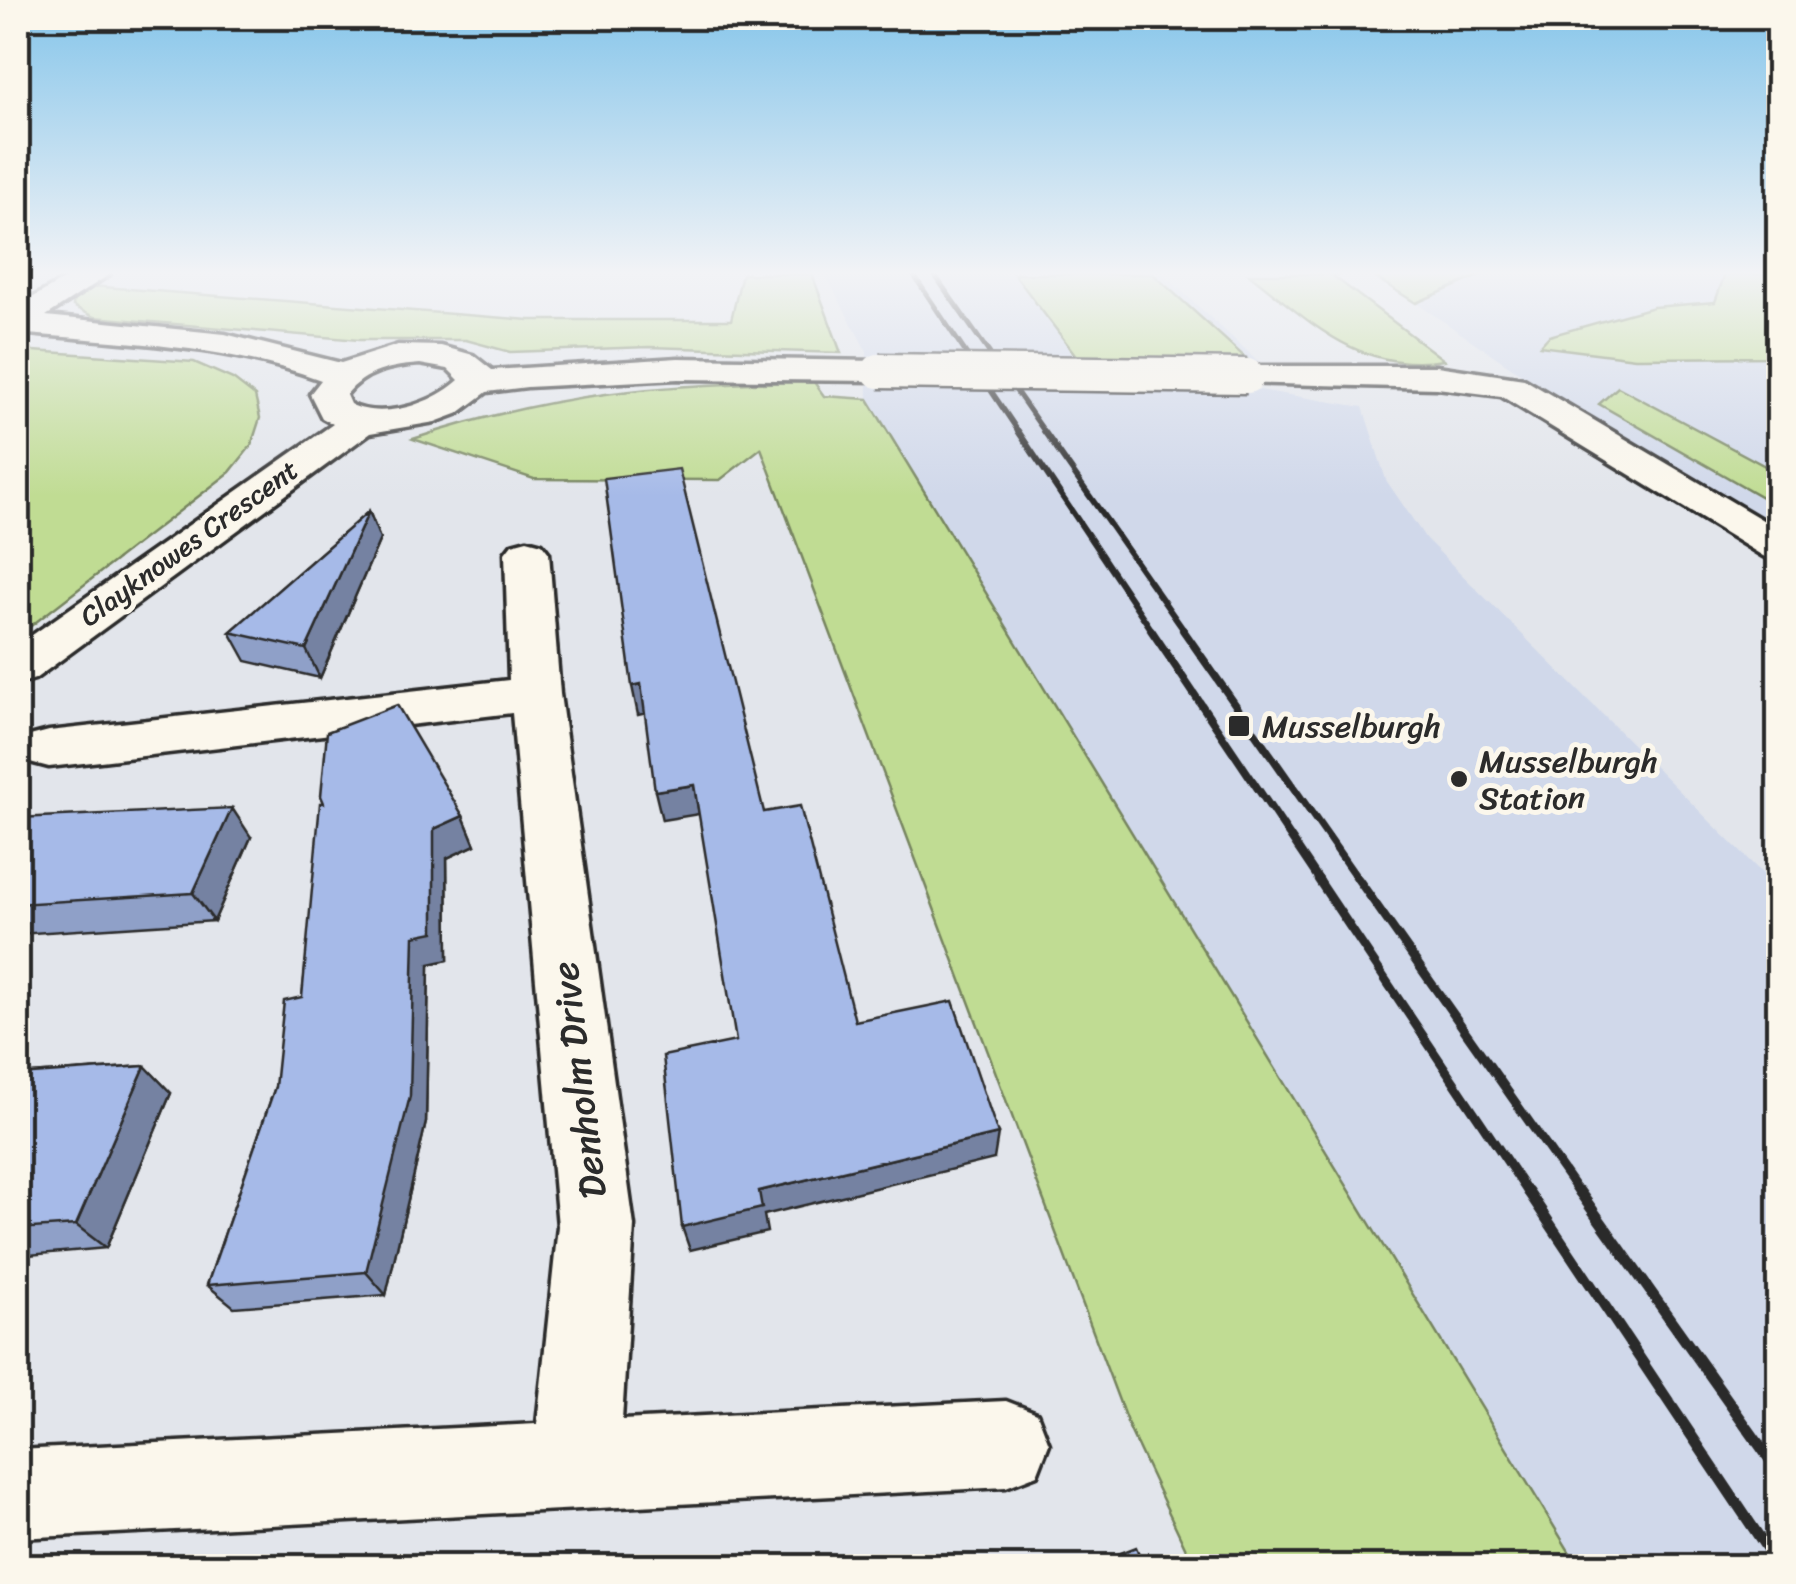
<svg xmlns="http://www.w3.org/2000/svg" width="1796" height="1584" font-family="Sriracha,sans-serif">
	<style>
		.built { fill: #d0d8ea }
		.green { fill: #c0dc93; stroke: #76845f; stroke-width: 2.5 }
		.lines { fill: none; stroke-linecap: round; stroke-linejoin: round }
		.minor-casing { stroke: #2b2b2b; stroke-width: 7 }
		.minor { fill: #fbf7ec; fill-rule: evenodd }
		.rail-far4 { stroke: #2b2b2b; stroke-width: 5 }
		.rail-far3 { stroke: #2b2b2b; stroke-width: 6 }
		.rail-far2 { stroke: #2b2b2b; stroke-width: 8 }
		.rail-far1 { stroke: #2b2b2b; stroke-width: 9 }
		.rail { stroke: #2b2b2b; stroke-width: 11 }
		.minor-bridge-casing { stroke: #2b2b2b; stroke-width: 39; stroke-linecap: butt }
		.minor-bridge { stroke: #fbf7ec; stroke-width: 34 }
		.wall { fill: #8fa0c8; stroke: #2b2b2b; stroke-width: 2.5 }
		.shaded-wall { fill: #7482a2; stroke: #2b2b2b; stroke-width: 2.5 }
		.building { fill: #a6bae8; stroke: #2b2b2b; stroke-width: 2.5 }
		.poi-dot { fill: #2b2b2b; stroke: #fbf7ec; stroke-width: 4 }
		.labels { text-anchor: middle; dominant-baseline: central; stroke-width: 10; stroke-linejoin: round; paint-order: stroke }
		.far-street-label { font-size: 28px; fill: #2b2b2b; stroke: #fbf7ec }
		.poi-label { font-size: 32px; fill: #2b2b2b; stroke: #fbf7ec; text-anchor: start }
		.near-street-label { font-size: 38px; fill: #2b2b2b; stroke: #fbf7ec }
	</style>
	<rect width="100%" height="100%" fill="#e2e5eb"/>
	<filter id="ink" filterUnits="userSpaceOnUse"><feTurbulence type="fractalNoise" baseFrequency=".01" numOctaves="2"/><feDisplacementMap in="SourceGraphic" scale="20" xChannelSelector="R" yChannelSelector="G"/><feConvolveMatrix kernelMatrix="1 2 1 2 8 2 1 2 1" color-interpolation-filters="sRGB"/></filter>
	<g filter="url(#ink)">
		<!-- built -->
		<g class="built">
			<polygon points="825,274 1163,274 1259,362 1085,367 1097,382 1259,390 1363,407 1386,480 1426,539 1778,889 1778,1566 1578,1566 868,399 867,352"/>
			<polygon points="1483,274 1778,274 1778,537 1601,428 1416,303"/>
		</g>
		<!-- green -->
		<g class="green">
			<polygon points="742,274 812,274 841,353 649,347 510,352 466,340 359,340 94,317 73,306 74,297 91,286 530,320 731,320"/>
			<polygon points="1014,274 1153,274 1249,361 1084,366"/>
			<path d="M1249,274H1343L1333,276L1444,360C1359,374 1311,322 1249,274Z"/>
			<polygon points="1370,274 1483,274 1416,303"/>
			<polygon points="1725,274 1778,274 1778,357 1635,358 1540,346 1549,336 1653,307 1715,302"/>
			<polygon points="18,350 194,362 233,379 255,396 260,418 251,446 230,472 18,636"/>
			<path d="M814,382L824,396L868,399L1578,1566H1194L1130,1430L761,448L720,480L534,479L413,439C555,392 666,383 814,382Z"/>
			<polygon points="1618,387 1778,473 1778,506 1599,404"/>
		</g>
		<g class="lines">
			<!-- minor casing -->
			<g class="minor-casing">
				<g id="minor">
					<path d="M73,274H110L46,316L225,334L341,363L398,345L441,346L473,355L492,370L678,358L879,361L891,364L896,371L891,378L879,381L678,379L527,387L487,392L459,413L435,422L370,433L35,679L18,684V645L333,424L322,418L310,394L321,380C224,344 120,343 18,333V306ZM420,364L448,369L459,380C434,403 382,421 350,404L346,395C365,371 392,366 420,364Z"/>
					<polygon points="1247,366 1437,366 1524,379 1778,529 1778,560 1763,556 1501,396 1437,388 1235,383 1230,376 1235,369"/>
					<polygon points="527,540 542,544 549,553 560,694 634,1226 622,1420 1006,1401 1037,1413 1049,1444 1037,1475 1006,1487 18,1538 18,1450 537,1424 558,1226 512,713 49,767 30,762 23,749 30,736 49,731 509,680 505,553 512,544"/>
				</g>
			</g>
			<!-- minor -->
			<use href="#minor" class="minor"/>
			<!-- rail-far4 -->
			<g class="rail-far4">
				<polyline points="913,274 1020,434"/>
				<polyline points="934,274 1046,434"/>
			</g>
			<!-- rail-far3 -->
			<g class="rail-far3">
				<polyline points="1018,431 1153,632"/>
				<polyline points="1044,431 1185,632"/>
			</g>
			<!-- rail-far2 -->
			<g class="rail-far2">
				<polyline points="1151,630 1320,881"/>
				<polyline points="1183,630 1359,881"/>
			</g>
			<!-- rail-far1 -->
			<g class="rail-far1">
				<polyline points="1318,879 1529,1194"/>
				<polyline points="1358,879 1580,1194"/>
			</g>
			<!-- rail -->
			<g class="rail">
				<polyline points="1528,1191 1778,1565"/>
				<polyline points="1579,1191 1778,1471"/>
			</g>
			<!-- minor-bridge casing -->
			<g class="minor-bridge-casing">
				<polyline id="minor-bridge" points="879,371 1247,376"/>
			</g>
			<!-- minor-bridge -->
			<use href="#minor-bridge" class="minor-bridge"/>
		</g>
		<!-- wall -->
		<g class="wall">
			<polygon points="369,511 380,539 320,678 246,661 230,632"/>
			<polygon points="324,803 463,816 475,845 447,858 448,960 429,964 426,1122 386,1295 234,1307 207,1285 275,1087 302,997"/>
			<polygon points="18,818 251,837 214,921 18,934"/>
			<polygon points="145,1066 171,1093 106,1248 18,1256 18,1075"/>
		</g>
		<!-- shaded-wall -->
		<g class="shaded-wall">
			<polygon points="369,511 380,539 320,678 306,649"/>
			<polygon points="641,684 647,713 638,715 632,686"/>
			<polygon points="694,785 699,814 662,820 655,791"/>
			<polygon points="232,808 251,837 214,921 193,893"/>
			<polygon points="463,816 475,845 447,858 448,960 429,964 426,1122 386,1295 366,1272 414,936 434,829"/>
			<polygon points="145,1066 171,1093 106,1248 76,1225"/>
			<polygon points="998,1134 994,1159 764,1215 767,1232 690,1250 682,1227 759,1191"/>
		</g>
		<!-- building -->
		<g class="building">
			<polygon points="679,469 764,812 800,806 855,1021 953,1001 998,1134 759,1191 762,1208 682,1227 663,1056 736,1041 694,785 655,791 641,684 632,686 604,478"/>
			<polygon points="369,511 306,649 230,632"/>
			<polygon points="397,705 463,816 434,829 434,932 414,936 410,1096 366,1272 207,1285 275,1087 284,1001 302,997 320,803 324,803 321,796 327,732"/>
			<polygon points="232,808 193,893 18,904 18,818"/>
			<polygon points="145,1066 76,1225 18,1229 18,1075"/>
			<polygon points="1136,1547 1144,1566 1087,1566"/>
		</g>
	</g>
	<!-- sky -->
	<linearGradient id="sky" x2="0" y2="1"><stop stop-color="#85c5ea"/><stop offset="0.55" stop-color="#f2f3f6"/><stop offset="1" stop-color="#f2f3f6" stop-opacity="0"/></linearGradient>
	<rect width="1796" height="496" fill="url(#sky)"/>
	<!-- markers -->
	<g class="poi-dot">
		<rect x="1227" y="714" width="24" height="24" rx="5"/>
		<circle cx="1459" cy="779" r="10"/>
	</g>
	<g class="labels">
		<!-- far-street labels -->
		<g class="far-street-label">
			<text transform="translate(189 543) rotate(-36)">Clayknowes Crescent</text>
		</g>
		<!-- poi labels -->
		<g class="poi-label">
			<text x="1262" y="726">Musselburgh</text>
			<text x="1479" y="761">Musselburgh<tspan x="1479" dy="37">Station</tspan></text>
		</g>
		<!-- near-street labels -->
		<g class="near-street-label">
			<text transform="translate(579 1080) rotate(-97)">Denholm Drive</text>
		</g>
	</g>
	<!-- margin -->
	<rect width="1796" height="1584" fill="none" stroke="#fbf7ec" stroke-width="60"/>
	<rect x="30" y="30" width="1736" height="1524" fill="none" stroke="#2b2b2b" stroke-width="4" filter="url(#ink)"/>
</svg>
